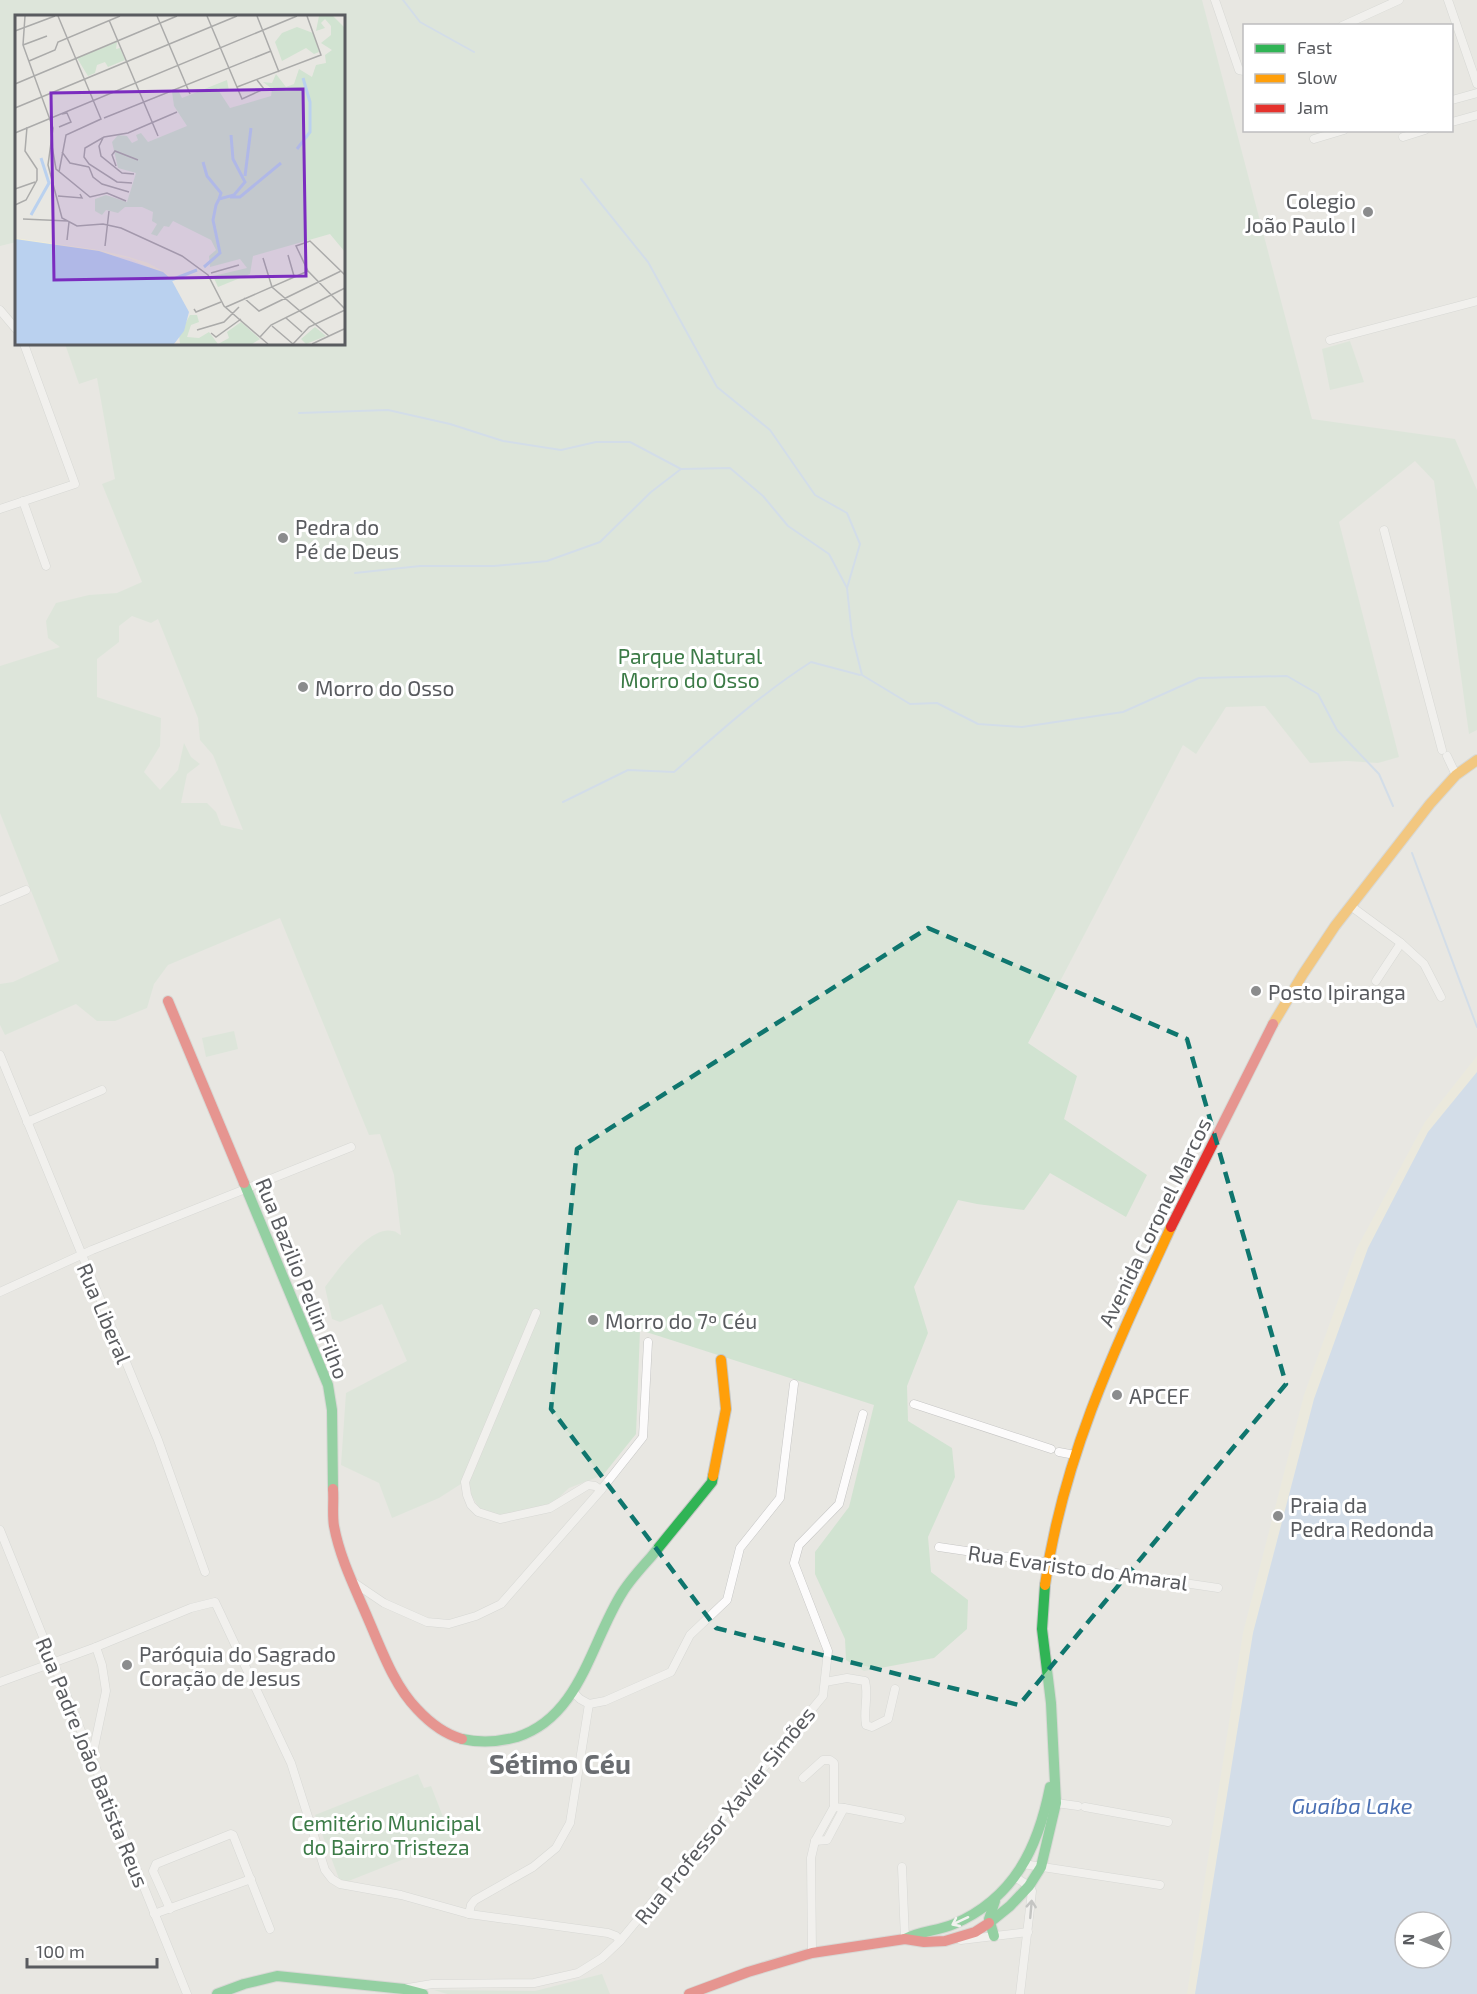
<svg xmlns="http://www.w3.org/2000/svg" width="1477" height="1994" font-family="'Exo 2',sans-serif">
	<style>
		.green { fill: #d1e3d1; fill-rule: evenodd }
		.sand { fill: #efecd8 }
		.water { fill: #bad1ef; fill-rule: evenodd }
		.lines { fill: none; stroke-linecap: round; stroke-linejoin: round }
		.stream { stroke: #bad1ef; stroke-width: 2 }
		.street-casing { stroke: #c5c5c4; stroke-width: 9 }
		.fast-casing { stroke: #c5c6c5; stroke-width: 12 }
		.slow-casing { stroke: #c5c6c5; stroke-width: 12 }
		.jam-casing { stroke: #c5c6c5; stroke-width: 12 }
		.street { stroke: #fcfbfb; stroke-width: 8 }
		.fast { stroke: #30b455; stroke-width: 10 }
		.slow { stroke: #ff9f0a; stroke-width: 10 }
		.jam { stroke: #e5322d; stroke-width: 10 }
		.oneway { stroke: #9a9b9d }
		.oneway2 { stroke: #fff }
		.marked { fill: none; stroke: #0f766e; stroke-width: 4.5; stroke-dasharray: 12 8; stroke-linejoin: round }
		.poi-dot { fill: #8b8c8d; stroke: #fff; stroke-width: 2 }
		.labels { text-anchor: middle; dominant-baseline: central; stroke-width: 6; stroke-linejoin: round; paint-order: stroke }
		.poi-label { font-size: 21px; fill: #595b5f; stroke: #fff; text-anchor: start }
		.park-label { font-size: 21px; fill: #3c7b47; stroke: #fff }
		.street-label { font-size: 21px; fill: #595b5f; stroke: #fff }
		.water-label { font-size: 22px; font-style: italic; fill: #4c71b4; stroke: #fff }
		.district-label { font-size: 27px; font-weight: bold; fill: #6a6d71; stroke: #fff }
		.inset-river { fill: none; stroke: #bad1ef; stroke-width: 3 }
		.inset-road { fill: none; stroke: #ababaa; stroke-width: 1.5 }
		.view { fill: #7b2cbf; fill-opacity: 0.15; stroke: #7b2cbf; stroke-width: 3 }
		.inset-edge { fill: none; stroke: #595b5f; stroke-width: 3 }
	</style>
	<rect width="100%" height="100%" fill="#e8e7e2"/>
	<!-- green -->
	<g class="green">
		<path d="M0,0H1202L1312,419L1455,439L1477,490V730L1469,734L1434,481L1415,461L1339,522L1399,757L1378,763L1347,761L1310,763L1265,706L1226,707L1196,754L1183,745L1028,1043L1077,1076L1064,1119L1147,1175L1126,1217L1050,1173L1024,1210L977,1204L958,1200L914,1287L928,1333L907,1386L908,1421L952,1448L955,1477L928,1537L931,1572L968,1600L967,1629L934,1658L864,1671L846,1660L845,1639L815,1574V1552L849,1507L874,1405L640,1330L636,1434L603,1475L569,1488L552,1504L498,1516L480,1510L464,1482L439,1498L392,1518L379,1483L341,1465L346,1393L407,1361L382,1304L340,1322L332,1319L325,1287C337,1271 369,1225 393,1231C396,1231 398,1234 401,1235L394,1175L380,1134L369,1135L280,918L168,965L154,984L147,1008L115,1021H97L76,1004L5,1035L0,1025V984L13,982L59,961L0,813V666L60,647L48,638L46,621L56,603L89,595L117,593L142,582L102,484L115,479L97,378L79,384L65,344H344V16H16V242L0,246ZM132,616L151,623L158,619L198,718L200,740L213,755L243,830L221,825L216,812L207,803H181L187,774L200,764L191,757L184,743L178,770L160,790L144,772L160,746L161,718L97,697V659L119,642V626Z"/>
		<polygon points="1350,341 1364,382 1330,390 1322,349"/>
		<polygon points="234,1031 238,1049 206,1057 202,1038"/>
		<polygon points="418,1774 424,1788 431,1786 452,1840 341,1884 315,1815"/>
		<polygon points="602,1974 610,1994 447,1994 434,1990 535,1991"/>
	</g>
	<!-- sand -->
	<polygon class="sand" points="1477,1056 1477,1072 1428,1132 1314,1399 1253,1633 1195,1994 1187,1994 1243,1633 1304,1395 1357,1248 1425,1122"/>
	<!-- water -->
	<path class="water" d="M1477,1072V1994H1195L1253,1633L1314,1399L1368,1248L1428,1132ZM1405,1922H1441V1958H1405Z"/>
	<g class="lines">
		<!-- stream -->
		<g class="stream">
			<polyline points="403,0 420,22 474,52"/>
			<polyline points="581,179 648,262 717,387 770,430 815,495 847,513 860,544 847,588"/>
			<polyline points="299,413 388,410 450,424 503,441 561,450 596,442 630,442 681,469"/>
			<polyline points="355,573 420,566 494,566 547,561 600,542 651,492 681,469 730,468 763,496 788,526 829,554 847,588 852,635 862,675 910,704 937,703 978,724 1022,727 1123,712 1199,678 1287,676 1318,694 1337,730 1379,774 1393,806"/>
			<path d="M563,802L628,770L674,772C718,733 761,694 811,662L860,675"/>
			<polyline points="1412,853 1477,1027"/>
		</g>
		<!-- street casing -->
		<g class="street-casing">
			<g id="street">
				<polyline points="1215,0 1239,70 1244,71"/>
				<polyline points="1448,0 1477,84"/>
				<polyline points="1342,26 1399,0"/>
				<polyline points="1452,100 1477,93"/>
				<polyline points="1452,122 1477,115"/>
				<polyline points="1403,137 1425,130"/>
				<polyline points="1314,139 1344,130"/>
				<polyline points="0,310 16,329"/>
				<polyline points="1330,340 1477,301"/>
				<polyline points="23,501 46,566"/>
				<polyline points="0,509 75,484 24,344"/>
				<polyline points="1384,530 1442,750"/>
				<polyline points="1447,756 1456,775"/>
				<polyline points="0,901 26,890"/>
				<polyline points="1352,907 1401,943 1424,964 1441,997"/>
				<polyline points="1376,981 1401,943"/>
				<polyline points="0,1055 158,1440 205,1572"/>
				<polyline points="27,1122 102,1090"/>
				<polyline points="0,1292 92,1250 351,1147"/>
				<polyline points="536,1313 465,1482 467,1495 471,1505 478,1512 500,1519 550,1508 588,1485 595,1486 601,1490"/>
				<polyline points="914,1404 1051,1449"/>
				<polyline points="1059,1452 1075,1455"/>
				<polyline points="0,1530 187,1994"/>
				<polyline points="939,1547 1218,1588"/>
				<polyline points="353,1582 384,1603 427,1622 449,1624 476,1616 501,1604 601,1490 643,1437 648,1342"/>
				<polyline points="0,1682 96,1647 191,1608 215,1602 291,1763 325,1870 332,1879 340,1884 401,1895 469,1914 608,1933 616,1936 620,1941"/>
				<path d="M825,1682L847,1678L865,1681C869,1696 863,1710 866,1725L872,1727L888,1719L895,1689"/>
				<polyline points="573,1692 580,1699 589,1704"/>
				<polyline points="589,1704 605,1701 671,1672 690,1635 727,1600 740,1548 780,1498 794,1384"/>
				<polyline points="92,1757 106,1691 102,1665 96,1647"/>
				<polyline points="803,1778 823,1760 830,1760 834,1763 834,1807 815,1841 811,1858 812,1953"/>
				<polyline points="1056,1803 1078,1806"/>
				<polyline points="1085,1807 1168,1822"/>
				<polyline points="844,1808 901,1819"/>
				<polyline points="815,1841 827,1840 844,1808 834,1807"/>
				<polyline points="1023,1864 1160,1885"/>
				<polyline points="902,1867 905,1939"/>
				<polyline points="1015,1877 1029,1886 1032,1891 1020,1994"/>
				<polyline points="170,1909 153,1871 156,1864 231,1834 233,1835 270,1929"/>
				<polyline points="154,1914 251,1879"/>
				<polyline points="469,1914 471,1905 475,1900 533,1867 556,1848 570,1823 589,1704"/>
				<polyline points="961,1940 1028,1932"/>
				<polyline points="408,1988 432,1984 534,1983 578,1973 602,1958 620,1941 823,1696 828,1651 794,1563 799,1545 839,1504 863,1414"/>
			</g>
		</g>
		<!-- fast casing -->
		<g class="fast-casing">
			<g id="fast">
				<polyline points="244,1183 328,1385 332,1410 333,1489"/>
				<path d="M462,1739C480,1743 499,1742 517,1737C580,1717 591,1642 622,1593C630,1580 641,1568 651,1557C671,1532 692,1507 712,1482L713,1476"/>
				<polyline points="989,1923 1010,1906 1029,1886 1041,1867 1056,1803 1051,1703 1042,1629 1045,1585"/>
				<polyline points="994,1936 989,1919 995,1901"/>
				<path d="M905,1939C920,1931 938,1931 954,1924C1014,1898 1038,1848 1050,1787"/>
				<polyline points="217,1994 244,1984 277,1976 404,1989 423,1994"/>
			</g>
		</g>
		<!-- slow casing -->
		<g class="slow-casing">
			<g id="slow">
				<polyline points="1273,1024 1303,974 1335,926 1430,804 1456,775 1477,760"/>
				<polyline points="713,1476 726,1409 721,1360"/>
				<path d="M1045,1585C1063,1456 1117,1344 1171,1227"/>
			</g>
		</g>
		<!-- jam casing -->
		<g class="jam-casing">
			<g id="jam">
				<polyline points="168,1001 244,1183"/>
				<polyline points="1171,1227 1273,1024"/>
				<path d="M333,1489C334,1501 332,1514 334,1526C340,1559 356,1590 369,1621C382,1651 394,1685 417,1709C430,1723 444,1734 462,1739"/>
				<polyline points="689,1994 748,1972 812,1953 905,1939 924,1942 945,1941 975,1932 989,1923"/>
			</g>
		</g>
		<!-- street -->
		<use href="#street" class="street"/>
		<!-- fast -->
		<use href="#fast" class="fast"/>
		<!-- slow -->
		<use href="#slow" class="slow"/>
		<!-- jam -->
		<use href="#jam" class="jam"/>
	</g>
	<!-- one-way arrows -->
	<defs><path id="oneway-shaft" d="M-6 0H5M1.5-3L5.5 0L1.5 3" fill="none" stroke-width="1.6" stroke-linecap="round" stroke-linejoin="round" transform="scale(1.5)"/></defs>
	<use class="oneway" href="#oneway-shaft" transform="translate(1031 1909) rotate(-85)"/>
	<use class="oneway2" href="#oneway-shaft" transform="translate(960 1921) rotate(155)"/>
	<!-- marked area -->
	<path d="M0 0H1477V1994H0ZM928,928L1187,1039L1286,1384L1019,1705L716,1628L551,1409L577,1149Z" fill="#e8e7e2" fill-opacity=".55" fill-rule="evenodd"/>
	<path class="marked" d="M928,928L1187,1039L1286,1384L1019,1705L716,1628L551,1409L577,1149Z"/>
	<!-- markers -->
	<g class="poi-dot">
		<circle cx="1368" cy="212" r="6"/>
		<circle cx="283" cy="538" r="6"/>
		<circle cx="303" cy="687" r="6"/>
		<circle cx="1256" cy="991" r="6"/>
		<circle cx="593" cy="1320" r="6"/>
		<circle cx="1117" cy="1395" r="6"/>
		<circle cx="1278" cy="1516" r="6"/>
		<circle cx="127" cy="1665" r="6"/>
	</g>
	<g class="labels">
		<!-- poi labels -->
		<g class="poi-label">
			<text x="1356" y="200" text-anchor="end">Colegio<tspan x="1356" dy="24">João Paulo I</tspan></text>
			<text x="295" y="526">Pedra do<tspan x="295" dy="24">Pé de Deus</tspan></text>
			<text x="315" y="687">Morro do Osso</text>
			<text x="1268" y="991">Posto Ipiranga</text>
			<text x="605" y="1320">Morro do 7º Céu</text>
			<text x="1129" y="1395">APCEF</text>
			<text x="1290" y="1504">Praia da<tspan x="1290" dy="24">Pedra Redonda</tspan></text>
			<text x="139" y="1653">Paróquia do Sagrado<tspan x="139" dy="24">Coração de Jesus</tspan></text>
		</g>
		<!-- park labels -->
		<g class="park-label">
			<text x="690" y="655">Parque Natural<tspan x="690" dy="24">Morro do Osso</tspan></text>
			<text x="386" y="1822">Cemitério Municipal<tspan x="386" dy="24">do Bairro Tristeza</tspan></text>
		</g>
		<!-- street labels -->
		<g class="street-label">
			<text transform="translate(1154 1222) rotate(-64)">Avenida Coronel Marcos</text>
			<text transform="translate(303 1278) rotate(68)">Rua Bazilio Pellin Filho</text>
			<text transform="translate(105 1313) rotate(67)">Rua Liberal</text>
			<text transform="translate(1078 1567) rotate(8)">Rua Evaristo do Amaral</text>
			<text transform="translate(93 1762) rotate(68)">Rua Padre João Batista Reus</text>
			<text transform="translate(724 1815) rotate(-51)">Rua Professor Xavier Simões</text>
		</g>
		<!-- water labels -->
		<g class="water-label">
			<text x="1352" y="1805">Guaíba Lake</text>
		</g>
		<!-- district labels -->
		<g class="district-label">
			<text x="560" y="1763">Sétimo Céu</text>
		</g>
	</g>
	<!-- overview -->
	<g transform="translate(15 15)">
		<rect width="330" height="330" fill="#e8e7e2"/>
		<path d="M304,1H318L330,13V237L315,219L238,241L235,259L203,272L198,261L232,253L225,244L195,252L194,241L201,235L196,225L158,206L154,212L149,211L142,221L136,219L142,209L137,206L138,197L127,192H110L103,198L91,195L87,200L80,196V184L91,180L112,187L121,158L103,153L97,127L103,120L112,121L117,128L123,125L121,120L126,118L133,127L172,111L159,91L157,77L163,75L167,83L212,65L214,76L202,73L215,93L256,81L257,74L248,67L257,68L261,59L271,72L279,69L284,54L297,62L301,50L311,48L310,40L317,35L306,28L316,20V11L310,4L306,8L310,13L301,16ZM282,12L298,18L304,37L299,39L291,33L267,46L260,27L267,18ZM102,27L101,34L105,33L110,45L93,52L90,47L82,50L80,58L73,61L62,43ZM175,300H182L184,307L176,310L172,322L184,323L194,317L203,329L214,323L212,317L226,307L245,324L237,329H165L164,320ZM300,312L311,321L291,329L286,324Z" fill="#d1e3d1"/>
		<path d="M0,223L84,235L114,242L133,248L149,257L157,263L114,243L5,227Z" fill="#efecd8"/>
		<path d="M0,224L84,236L148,257L156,264L174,297L169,316L159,329H0Z" fill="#bad1ef"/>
		<path class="inset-river" d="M282,134L295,117V87L288,63M188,147L192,161L206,178L204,184M230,161L236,113M215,182H225L266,148M16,200L34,168L26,143M189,252L205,238L198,205L201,190L204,184L219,180L230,167L218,144L216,120M156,265L182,255"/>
		<path class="inset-road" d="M10,1L8,30L38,113L33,150L47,203L62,211L88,209L106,213L167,241L193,260L209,291L253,329M43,1L86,104L51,120L44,157M142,1L175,79M192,1L227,84L249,74L242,65M242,1L264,57M94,5L143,121M0,16L40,1M8,30L32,21M14,46L40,35L43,27L105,1M0,69L162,1M222,72L306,40L292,1M0,93L222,1M89,103L256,36M44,112L56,107L52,98L47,99M0,118L282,1M88,123L84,131L86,141L107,158L119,159M37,131L41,154L75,182L92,178L111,186M47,137L55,148L74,152M101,151L97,140L100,136L123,145M74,152L78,162L87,169L114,177M117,168L102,167L74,149L69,142L70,133L89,122L113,118L162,97M0,174L20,167M43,181L67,183L65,179M0,190L11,185L22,165V154L10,136L12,112M8,204L53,206M52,225L54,207M90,231L94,196M273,240L279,261M248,243L257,272L314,321M196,258L224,250M330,260L295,226L281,231L293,256L330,294M229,283L244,296L326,256M211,292L293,256M179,294L181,297L206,287M271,303L287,317M257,311L278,329M182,315L209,307L224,292M196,318L201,322L226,304M245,322L256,310L330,273M278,329L294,312L330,295M297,329L329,314"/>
		<path class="view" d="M288,74L291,261L39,265L36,78Z"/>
		<rect width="330" height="330" class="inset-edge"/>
	</g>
	<!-- legend -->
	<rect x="1243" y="24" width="210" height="108" fill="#ffffff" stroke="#bdbdbf" stroke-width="1.5"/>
	<rect x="1255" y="44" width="30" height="9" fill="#30b455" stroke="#bdbdbf" stroke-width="1.5"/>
	<text x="1297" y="54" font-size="18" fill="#595b5f">Fast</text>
	<rect x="1255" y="74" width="30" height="9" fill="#ff9f0a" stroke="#bdbdbf" stroke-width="1.5"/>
	<text x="1297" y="84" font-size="18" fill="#595b5f">Slow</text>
	<rect x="1255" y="104" width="30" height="9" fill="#e5322d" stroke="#bdbdbf" stroke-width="1.5"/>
	<text x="1297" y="114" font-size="18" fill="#595b5f">Jam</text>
	<!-- north arrow -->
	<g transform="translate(1423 1940) rotate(271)"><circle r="28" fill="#ffffff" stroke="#bdbdbf" stroke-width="1.5"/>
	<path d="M0-4.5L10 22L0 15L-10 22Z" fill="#8b8c8d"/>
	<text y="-9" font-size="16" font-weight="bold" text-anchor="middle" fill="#595b5f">N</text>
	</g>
	<!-- scale -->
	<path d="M27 1958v9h130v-9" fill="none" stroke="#595b5f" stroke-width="3"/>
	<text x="36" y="1958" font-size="18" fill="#595b5f" stroke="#ffffff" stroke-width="4.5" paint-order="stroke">100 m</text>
</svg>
